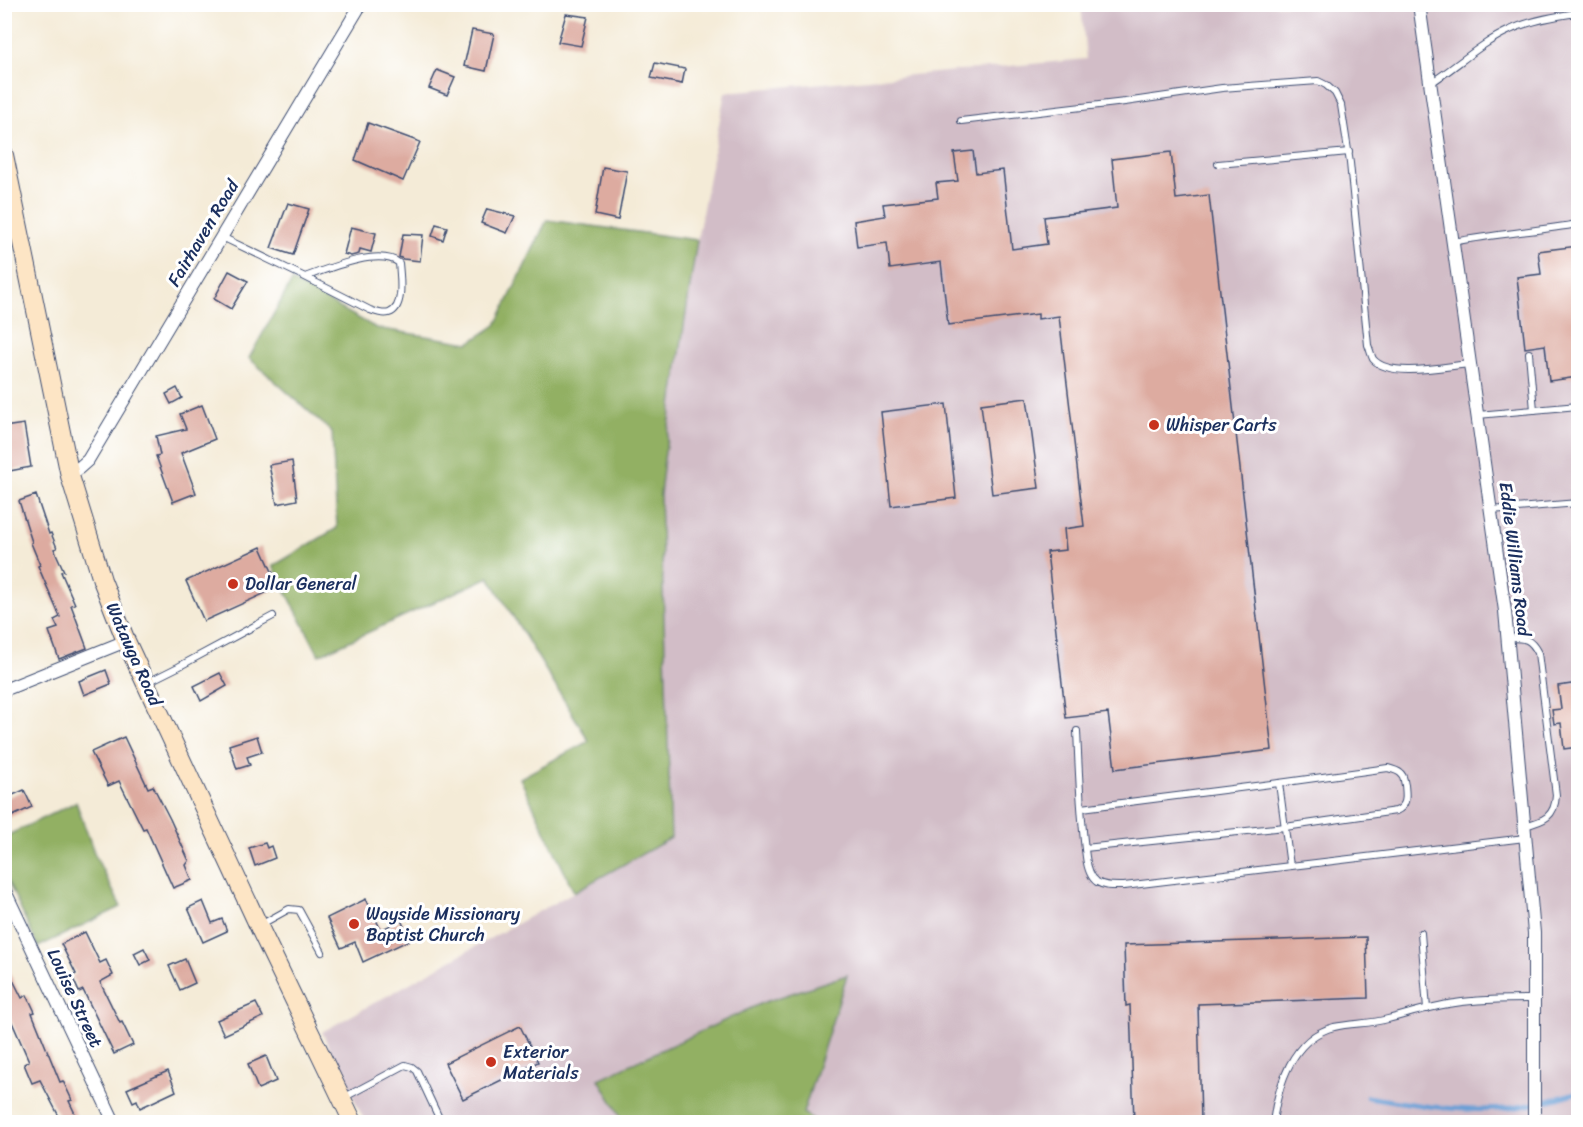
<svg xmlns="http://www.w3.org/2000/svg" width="1583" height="1127" font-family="Sriracha,sans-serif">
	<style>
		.industrial { fill: #d2bdc7 }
		.forest { fill: #92b063; stroke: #567060; stroke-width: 1.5 }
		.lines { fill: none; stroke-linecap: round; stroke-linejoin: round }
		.stream { stroke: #679fd6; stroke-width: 4.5 }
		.building { fill: #ddaba0 }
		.service-casing { stroke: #3c4b70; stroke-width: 8 }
		.minor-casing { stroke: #3c4b70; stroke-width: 14 }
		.secondary-casing { stroke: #3c4b70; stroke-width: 20 }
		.service { stroke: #fff; stroke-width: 6 }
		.minor { stroke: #fff; stroke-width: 12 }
		.secondary { stroke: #fde5c5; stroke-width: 18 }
		.poi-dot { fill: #c8321e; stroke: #fff; stroke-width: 2 }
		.labels { text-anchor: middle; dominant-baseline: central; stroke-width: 6; stroke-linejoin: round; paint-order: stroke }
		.street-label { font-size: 18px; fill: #1b2f5e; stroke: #fff }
		.poi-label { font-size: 18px; fill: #1b2f5e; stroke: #fff; text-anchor: start }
	</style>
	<rect width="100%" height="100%" fill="#fff"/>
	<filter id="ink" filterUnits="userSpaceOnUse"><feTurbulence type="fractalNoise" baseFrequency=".0167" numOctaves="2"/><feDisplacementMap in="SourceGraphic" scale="12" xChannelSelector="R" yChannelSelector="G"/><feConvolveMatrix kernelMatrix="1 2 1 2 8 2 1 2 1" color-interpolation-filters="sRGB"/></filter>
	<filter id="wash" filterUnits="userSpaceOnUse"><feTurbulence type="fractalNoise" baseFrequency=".008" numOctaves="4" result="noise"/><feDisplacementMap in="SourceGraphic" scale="24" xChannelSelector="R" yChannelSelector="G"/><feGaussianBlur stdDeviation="1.35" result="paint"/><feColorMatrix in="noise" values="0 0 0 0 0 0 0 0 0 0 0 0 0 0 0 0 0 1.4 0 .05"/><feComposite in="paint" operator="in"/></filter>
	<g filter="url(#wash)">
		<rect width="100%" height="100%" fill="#f4ebd7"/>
		<!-- industrial -->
		<polygon class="industrial" points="1081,5 1578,5 1578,1122 365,1122 322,1032 671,838 660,495 664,459 697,240 725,92 1086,59"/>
		<!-- forest -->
		<g class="forest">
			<polygon points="547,220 697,240 664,459 660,495 671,838 574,892 520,778 589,741 489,577 319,655 273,566 337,528 332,432 249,358 292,281 376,328 469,343 496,325"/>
			<polygon points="76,802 95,855 121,907 38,947 5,875 4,837"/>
			<polygon points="847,975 803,1113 817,1122 624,1122 599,1079 762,1003"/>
		</g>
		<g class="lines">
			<!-- stream -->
			<path class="stream" d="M1367,1097C1411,1104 1456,1112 1501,1109C1528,1107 1553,1100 1578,1092"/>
		</g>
		<g id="blocks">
			<!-- building -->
			<g class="building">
				<polygon points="566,14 588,17 581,46 558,42"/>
				<polygon points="472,30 494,34 486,71 464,66"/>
				<polygon points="655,63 685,69 682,84 651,78"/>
				<polygon points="437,70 455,77 447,95 429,88"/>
				<polygon points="368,123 420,142 403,181 355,160"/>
				<polygon points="973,151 976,173 1003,170 1012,249 1047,244 1044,217 1117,208 1112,159 1171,152 1176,199 1209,195 1272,750 1115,769 1108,713 1066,718 1047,552 1066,550 1064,529 1084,526 1059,316 1038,319 1038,314 948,325 941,262 890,269 887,243 857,247 854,221 885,216 883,204 938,198 936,183 958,181 954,153"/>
				<polygon points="603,167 627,171 618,220 595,215"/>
				<polygon points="288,203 309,209 293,255 271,248"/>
				<polygon points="487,209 515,216 507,233 481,223"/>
				<polygon points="436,224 447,227 443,240 432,236"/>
				<polygon points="351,227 376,233 371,252 360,249 359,254 351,256 344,254"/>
				<polygon points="403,234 423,235 420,261 403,259 399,257"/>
				<polygon points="1578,246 1578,377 1549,381 1545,345 1525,348 1517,277 1541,274 1538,251"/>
				<polygon points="229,271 248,281 231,309 214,299"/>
				<polygon points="177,388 182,398 171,404 166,394"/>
				<polygon points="1027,398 1039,488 992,494 981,404"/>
				<polygon points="946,404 956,498 891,506 881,412"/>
				<polygon points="202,405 215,439 181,453 196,493 173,502 156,456 160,455 156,436 186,429 180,414"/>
				<polygon points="24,424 31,467 4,472 4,459 7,458 4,427"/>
				<polygon points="292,461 297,500 277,504 269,465"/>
				<polygon points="36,495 49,534 51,533 57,548 54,549 64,571 61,572 75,604 71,605 87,648 59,659 49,631 58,628 54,620 60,617 38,566 40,565 31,543 32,542 19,501"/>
				<polygon points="261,547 279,587 204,621 186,581"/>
				<polygon points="106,670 111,684 84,695 79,681"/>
				<polygon points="220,673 227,686 201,701 194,686"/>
				<polygon points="1578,683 1578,747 1564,749 1561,723 1554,724 1552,710 1561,709 1558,686"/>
				<polygon points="257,736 262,752 247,757 250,765 237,769 229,745"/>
				<polygon points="124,737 148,788 153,786 170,819 189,861 186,865 192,880 173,888 146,828 143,829 119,781 108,786 91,752"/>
				<polygon points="24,790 32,807 4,820 4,799"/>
				<polygon points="265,843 267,848 271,846 275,858 255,866 249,848"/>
				<polygon points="366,899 381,930 401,920 410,940 363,962 355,942 341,948 327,918"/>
				<polygon points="203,901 212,923 222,919 227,931 203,942 188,908"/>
				<polygon points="85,932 100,963 106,960 113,975 100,982 120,1023 122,1022 133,1045 114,1054 83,990 79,992 72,976 76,974 61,944"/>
				<polygon points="1366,937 1368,998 1198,1004 1201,1122 1134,1122 1130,1005 1126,1006 1124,945"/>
				<polygon points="144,948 150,960 140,965 134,953"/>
				<polygon points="185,959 195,983 180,990 169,966"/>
				<polygon points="4,962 22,998 27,995 35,1012 32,1013 60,1082 63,1081 72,1100 69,1101 79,1122 62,1122 40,1080 32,1083 24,1064 29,1061 4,1004"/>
				<polygon points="256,1003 263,1017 224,1035 217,1020"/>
				<polygon points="520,1026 538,1062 463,1099 445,1063"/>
				<polygon points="266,1056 276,1081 258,1089 248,1064"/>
				<polygon points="168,1071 176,1091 140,1108 137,1100 133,1102 127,1089"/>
			</g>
		</g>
	</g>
	<g filter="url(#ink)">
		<use href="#blocks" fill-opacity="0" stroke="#3c4b70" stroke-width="1.5"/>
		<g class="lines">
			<!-- service casing -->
			<g class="service-casing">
				<g id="service">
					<path d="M1431,83C1457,66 1481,43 1510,30C1531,20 1555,16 1578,13"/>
					<path d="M961,121L1125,102L1222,88L1318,81L1326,85L1335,93L1341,105L1350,163L1368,345C1370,350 1371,355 1373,359C1390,379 1446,366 1469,364"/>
					<polyline points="1218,164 1349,152"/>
					<path d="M222,237L305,277L370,310C376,312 383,315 389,313C405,308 400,276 399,263C379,247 327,269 305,277"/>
					<path d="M1453,242C1495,234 1537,231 1578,224"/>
					<polyline points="1529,353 1534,410"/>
					<polyline points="1478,415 1578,406"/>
					<polyline points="1491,510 1578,503"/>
					<path d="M1507,638C1523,638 1530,637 1538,653L1556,795C1555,817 1544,821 1524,826"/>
					<polyline points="146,683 178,667 273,616"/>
					<path d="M1077,731C1079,773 1080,815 1086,857C1087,865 1090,877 1097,882C1105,887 1115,886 1124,886L1525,838"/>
					<polyline points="1082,808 1279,783 1290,866"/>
					<path d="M1085,848L1285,827L1396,811C1408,806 1406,796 1405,785C1404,782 1404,777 1402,775C1399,770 1393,770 1388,768L1279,783"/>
					<polyline points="262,924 289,909 299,910 322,952"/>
					<polyline points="1421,933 1427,1009"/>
					<polyline points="345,1097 405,1065 412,1067 417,1071 439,1118"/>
					<path d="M1273,1122C1278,1086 1292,1038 1334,1027C1352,1023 1371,1024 1388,1019C1411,1013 1432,1006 1455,1003C1481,999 1508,999 1534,999"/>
				</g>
			</g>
			<!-- minor casing -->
			<g class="minor-casing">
				<g id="minor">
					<polyline points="1419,4 1505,611 1534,933 1534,1122"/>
					<polyline points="70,476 88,460 361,4"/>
					<polyline points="4,690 126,641"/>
					<polyline points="4,889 114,1122"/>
				</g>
			</g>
			<!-- secondary casing -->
			<g class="secondary-casing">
				<polyline id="secondary" points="4,155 70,476 102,580 126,641 262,933 353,1122"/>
			</g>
			<!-- service -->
			<use href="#service" class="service"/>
			<!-- minor -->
			<use href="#minor" class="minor"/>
			<!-- secondary -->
			<use href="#secondary" class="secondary"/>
		</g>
	</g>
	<!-- markers -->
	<g class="poi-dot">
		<circle cx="1154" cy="425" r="6"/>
		<circle cx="233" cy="584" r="6"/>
		<circle cx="354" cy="924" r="6"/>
		<circle cx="491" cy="1062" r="6"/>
	</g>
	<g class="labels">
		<!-- street labels -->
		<g class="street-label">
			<text transform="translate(203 233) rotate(-59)">Fairhaven Road</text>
			<text transform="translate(1515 559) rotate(83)">Eddie Williams Road</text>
			<text transform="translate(134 654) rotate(66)">Watauga Road</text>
			<text transform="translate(75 998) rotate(65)">Louise Street</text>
		</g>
		<!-- poi labels -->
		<g class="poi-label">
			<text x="1166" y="425">Whisper Carts</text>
			<text x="245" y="584">Dollar General</text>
			<text x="366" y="914">Wayside Missionary<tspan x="366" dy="21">Baptist Church</tspan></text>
			<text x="503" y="1052">Exterior<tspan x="503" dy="21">Materials</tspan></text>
		</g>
	</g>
	<!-- margin -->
	<rect width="1583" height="1127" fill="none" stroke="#fff" stroke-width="24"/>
</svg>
